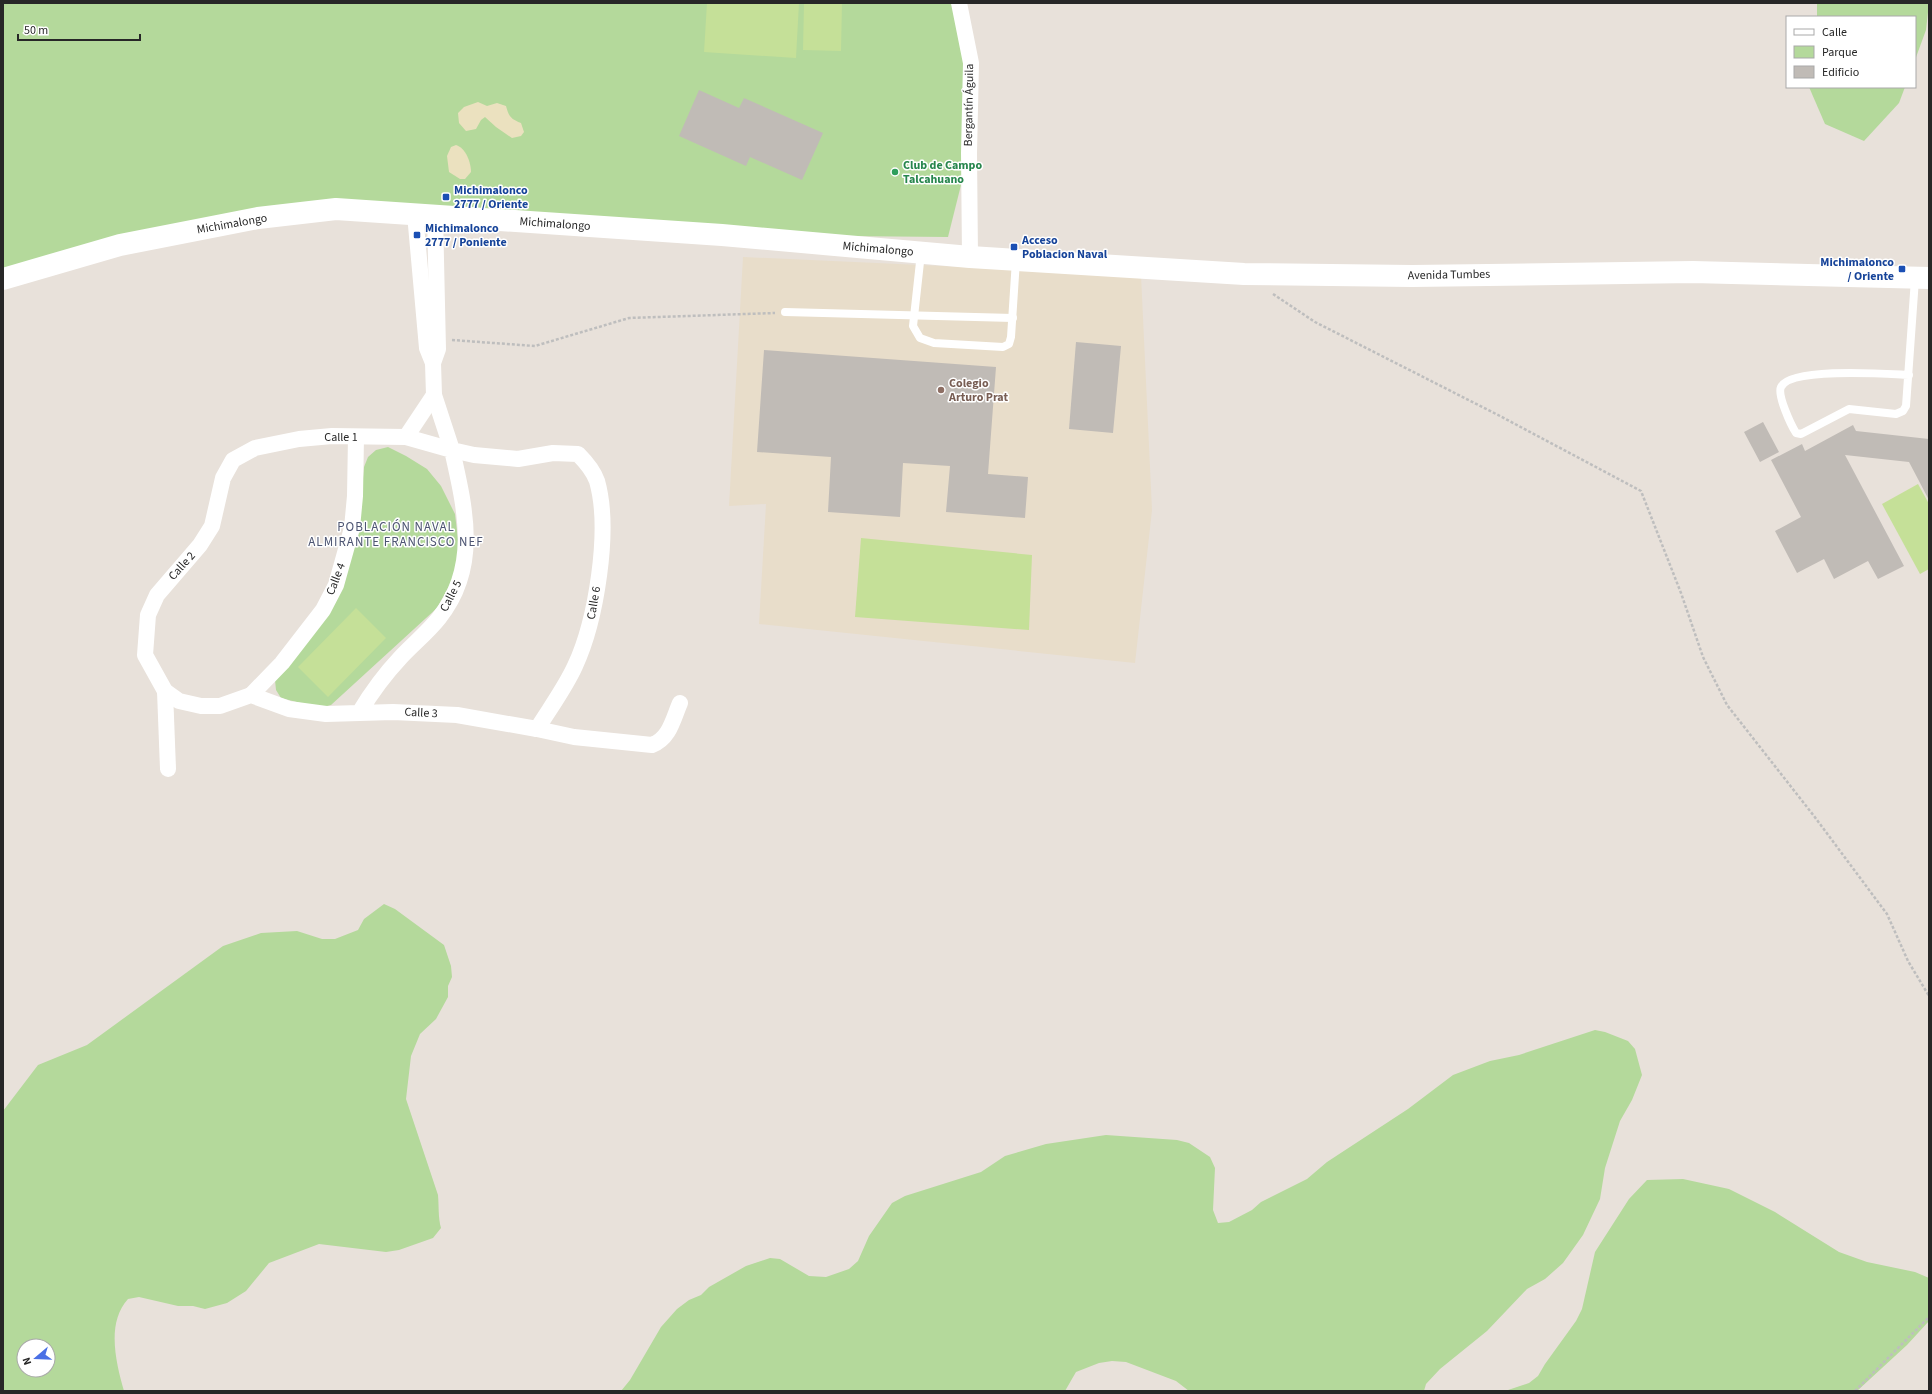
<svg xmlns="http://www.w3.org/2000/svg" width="1932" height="1394" font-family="'Source Sans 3',sans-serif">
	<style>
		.education { fill: #e8ddca }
		.green { fill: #b4d99b; fill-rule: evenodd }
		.sand { fill: #ebe1bf }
		.pitch { fill: #c5e098 }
		.building { fill: #c0bbb6 }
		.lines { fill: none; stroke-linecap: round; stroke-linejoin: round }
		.path { stroke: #bebebe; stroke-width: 2.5; stroke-dasharray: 3 2; stroke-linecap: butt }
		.lane { stroke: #fff; stroke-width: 8 }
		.street { stroke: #fff; stroke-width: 16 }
		.secondary { stroke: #fff; stroke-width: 22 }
		.leisure-dot { fill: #2e9e5b; stroke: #fff; stroke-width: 1.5 }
		.transit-dot { fill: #1a4fb4; stroke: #fff; stroke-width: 1.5 }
		.education-dot { fill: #8d6e63; stroke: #fff; stroke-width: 1.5 }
		.labels { text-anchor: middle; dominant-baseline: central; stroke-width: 3; stroke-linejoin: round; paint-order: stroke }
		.street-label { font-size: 12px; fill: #272727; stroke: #fff }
		.leisure-label { font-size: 12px; font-weight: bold; fill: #27864d; stroke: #fff; text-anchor: start }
		.transit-label { font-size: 12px; font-weight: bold; fill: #164399; stroke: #fff; text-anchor: start }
		.education-label { font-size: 12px; font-weight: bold; fill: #785e54; stroke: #fff; text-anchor: start }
		.neighbourhood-label { font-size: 13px; letter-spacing: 1px; fill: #4d5572; stroke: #fff }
	</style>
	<rect width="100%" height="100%" fill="#e8e1da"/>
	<!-- education -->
	<polygon class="education" points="743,257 1141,275 1152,510 1135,663 759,624 766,504 729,506"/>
	<!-- green -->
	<g class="green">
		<polygon points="3,3 955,3 971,63 969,153 948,237 722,235 336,209 3,279"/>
		<polygon points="1817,3 1929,3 1926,30 1915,60 1915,17 1817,17"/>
		<polygon points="1809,87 1905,87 1899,103 1864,141 1825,124"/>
		<polygon points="388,447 406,456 427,469 441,486 455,514 459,548 455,575 437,608 331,705 320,708 281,698 276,690 275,680 333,604 362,489 364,467 368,457 376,450"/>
		<path d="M384,904L395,909L444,945L451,966L452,977L448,986V997L436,1019L420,1034L411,1056L406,1099L438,1195C439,1206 438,1217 441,1228L433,1238L399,1250L386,1252L319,1244L269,1263L246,1291L227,1303L205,1309L193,1306H178L139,1297L128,1299C106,1323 116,1363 124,1391H3V1111L38,1065L87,1045L223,946L261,933L297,931L322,939H335L358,930L364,919ZM24,1346H48V1370H24Z"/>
		<polygon points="1595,1030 1605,1032 1628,1041 1635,1049 1642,1075 1632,1100 1620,1121 1605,1168 1600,1199 1583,1235 1563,1263 1545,1279 1527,1289 1487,1331 1440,1369 1426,1384 1424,1391 1189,1391 1176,1381 1126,1362 1112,1361 1099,1363 1076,1372 1065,1391 621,1391 630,1380 661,1327 677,1309 689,1300 701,1295 709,1287 746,1266 770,1258 780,1259 809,1276 826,1277 849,1269 858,1261 869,1236 892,1203 905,1196 981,1172 1005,1156 1046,1144 1106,1135 1177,1140 1189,1143 1210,1157 1215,1168 1213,1210 1218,1223 1229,1222 1252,1210 1261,1202 1307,1179 1327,1162 1408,1109 1453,1075 1490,1061 1519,1055"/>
		<polygon points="1683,1179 1729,1189 1775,1212 1839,1252 1867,1262 1915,1272 1929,1278 1929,1321 1907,1345 1857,1391 1505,1391 1529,1383 1538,1376 1545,1364 1576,1321 1582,1309 1595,1252 1629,1199 1647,1180"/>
	</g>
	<!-- sand -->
	<g class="sand">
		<path d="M478,102L487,106L497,103L506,106C509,117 511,119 521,123L524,132L521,136L512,138L496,127L485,117L481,120L476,129L466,131L459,123L458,113L464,107Z"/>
		<path d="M456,145C466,148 471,163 471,172L465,179H460L449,172L447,156L451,147Z"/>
	</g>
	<!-- pitch -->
	<g class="pitch">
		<polygon points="707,3 799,3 796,58 704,52"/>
		<polygon points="804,3 842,3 841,51 803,50"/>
		<polygon points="1918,484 1929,504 1929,569 1920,574 1882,504"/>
		<polygon points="861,538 1032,555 1029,630 855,617"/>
		<polygon points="356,608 386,638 328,697 298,667"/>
	</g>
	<!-- building -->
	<g class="building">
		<polygon points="699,90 739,108 744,98 823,133 802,180 750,157 746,166 679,136"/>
		<polygon points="1076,342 1121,346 1113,433 1069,429"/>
		<polygon points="764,350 996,367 988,474 1028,477 1025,518 946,512 950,466 903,463 900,517 828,512 831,457 757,452"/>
		<polygon points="1763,422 1779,452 1760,462 1744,432"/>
		<polygon points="1853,425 1856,431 1929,439 1929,500 1909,462 1845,455 1904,566 1878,579 1868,561 1834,579 1824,559 1797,573 1775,531 1801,517 1771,460 1802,444 1805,451"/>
	</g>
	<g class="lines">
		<!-- path -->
		<g class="path">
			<polyline points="1273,294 1315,322 1500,416 1641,491 1681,593 1703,657 1727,705 1814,816 1887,914 1908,961 1929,996"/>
			<polyline points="452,340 535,346 629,318 775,313"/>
			<polyline points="1855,1391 1929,1317"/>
		</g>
		<!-- lane -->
		<g class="lane">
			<polyline points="921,253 913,326 920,338 934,343 1003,347 1009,344 1011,337 1016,260"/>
			<polyline points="785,312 1013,318"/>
			<path d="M1909,375C1886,374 1791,367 1781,387C1777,395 1791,425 1796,433L1801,434L1849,409L1896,414L1903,411L1906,406L1915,279"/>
		</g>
		<!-- street -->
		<g class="street">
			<polyline points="959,3 971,63 969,153 970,257"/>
			<path d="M415,214L427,348L433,363L434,395L452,450L474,455L518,459L553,453L578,454C586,462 593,470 597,481C611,530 596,621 575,666C565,688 550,708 537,729"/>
			<polyline points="433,363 438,349 435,215"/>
			<polyline points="406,437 434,395"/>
			<polyline points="165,691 168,769"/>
			<polyline points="251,695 282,663 323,610 336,585 352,528 355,496 356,437"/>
			<path d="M359,713C371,693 385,674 401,657C413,644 428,632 439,618C480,567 465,508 452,450L406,437L332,436L299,439L255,448L233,460L223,478L212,526L200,545L157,595L148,615L145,655L165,691L179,701L201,706H220L251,695L289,709L326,714L393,712L457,715L537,729L574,737L652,745C670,738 673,719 680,703"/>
		</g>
		<!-- secondary -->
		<polyline class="secondary" points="3,279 120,245 258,218 336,209 722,235 970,257 1244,274 1412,276 1693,272 1929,278"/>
	</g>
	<!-- markers -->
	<circle class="leisure-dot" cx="895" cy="172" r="4"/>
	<g class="transit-dot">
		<rect x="442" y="193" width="8" height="8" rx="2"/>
		<rect x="413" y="231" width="8" height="8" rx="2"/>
		<rect x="1010" y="243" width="8" height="8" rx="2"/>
		<rect x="1898" y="265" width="8" height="8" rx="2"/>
	</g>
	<circle class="education-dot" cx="941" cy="390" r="4"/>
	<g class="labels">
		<!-- street labels -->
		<g class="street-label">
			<text transform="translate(969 105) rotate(-89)">Bergantín Águila</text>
			<text transform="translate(232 224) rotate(-10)">Michimalongo</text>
			<text transform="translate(555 224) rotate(4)">Michimalongo</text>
			<text transform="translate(878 249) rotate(5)">Michimalongo</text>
			<text transform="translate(1449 275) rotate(-1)">Avenida Tumbes</text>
			<text x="341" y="437">Calle 1</text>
			<text transform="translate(182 566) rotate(-48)">Calle 2</text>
			<text transform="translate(336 579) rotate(-69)">Calle 4</text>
			<text transform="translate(451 596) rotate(-63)">Calle 5</text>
			<text transform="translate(594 603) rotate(-80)">Calle 6</text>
			<text transform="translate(421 713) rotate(3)">Calle 3</text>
		</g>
		<!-- leisure labels -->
		<g class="leisure-label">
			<text x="903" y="165">Club de Campo<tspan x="903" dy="14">Talcahuano</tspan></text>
		</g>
		<!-- transit labels -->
		<g class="transit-label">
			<text x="454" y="190">Michimalonco<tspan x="454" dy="14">2777 / Oriente</tspan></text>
			<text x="425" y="228">Michimalonco<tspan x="425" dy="14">2777 / Poniente</tspan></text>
			<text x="1022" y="240">Acceso<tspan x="1022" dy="14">Poblacion Naval</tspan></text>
			<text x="1894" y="262" text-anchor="end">Michimalonco<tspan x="1894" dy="14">/ Oriente</tspan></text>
		</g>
		<!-- education labels -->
		<g class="education-label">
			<text x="949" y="383">Colegio<tspan x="949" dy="14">Arturo Prat</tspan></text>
		</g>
		<!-- neighbourhood labels -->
		<g class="neighbourhood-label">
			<text x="396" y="527">POBLACIÓN NAVAL<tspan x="396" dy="15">ALMIRANTE FRANCISCO NEF</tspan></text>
		</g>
	</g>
	<!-- border -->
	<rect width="1932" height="1394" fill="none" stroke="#272727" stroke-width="8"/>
	<!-- legend -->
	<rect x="1786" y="16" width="130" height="72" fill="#ffffff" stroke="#a9a9a9"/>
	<rect x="1794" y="29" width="20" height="6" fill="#ffffff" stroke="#a9a9a9"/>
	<text x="1822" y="36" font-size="12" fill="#272727">Calle</text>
	<rect x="1794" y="46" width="20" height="12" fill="#b4d99b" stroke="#a9a9a9"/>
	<text x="1822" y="56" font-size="12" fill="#272727">Parque</text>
	<rect x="1794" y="66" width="20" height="12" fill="#c0bbb6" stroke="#a9a9a9"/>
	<text x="1822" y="76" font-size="12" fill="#272727">Edificio</text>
	<!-- north arrow -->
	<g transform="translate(36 1358) rotate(251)"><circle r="19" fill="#ffffff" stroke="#a9a9a9"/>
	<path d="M0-3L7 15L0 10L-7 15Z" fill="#496fe5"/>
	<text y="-6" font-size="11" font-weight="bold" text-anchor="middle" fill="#272727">N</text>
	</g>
	<!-- scale -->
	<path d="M18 34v6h122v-6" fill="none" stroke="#272727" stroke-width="2"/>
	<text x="24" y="34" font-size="12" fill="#272727" stroke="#ffffff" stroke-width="3" paint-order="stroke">50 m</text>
</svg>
